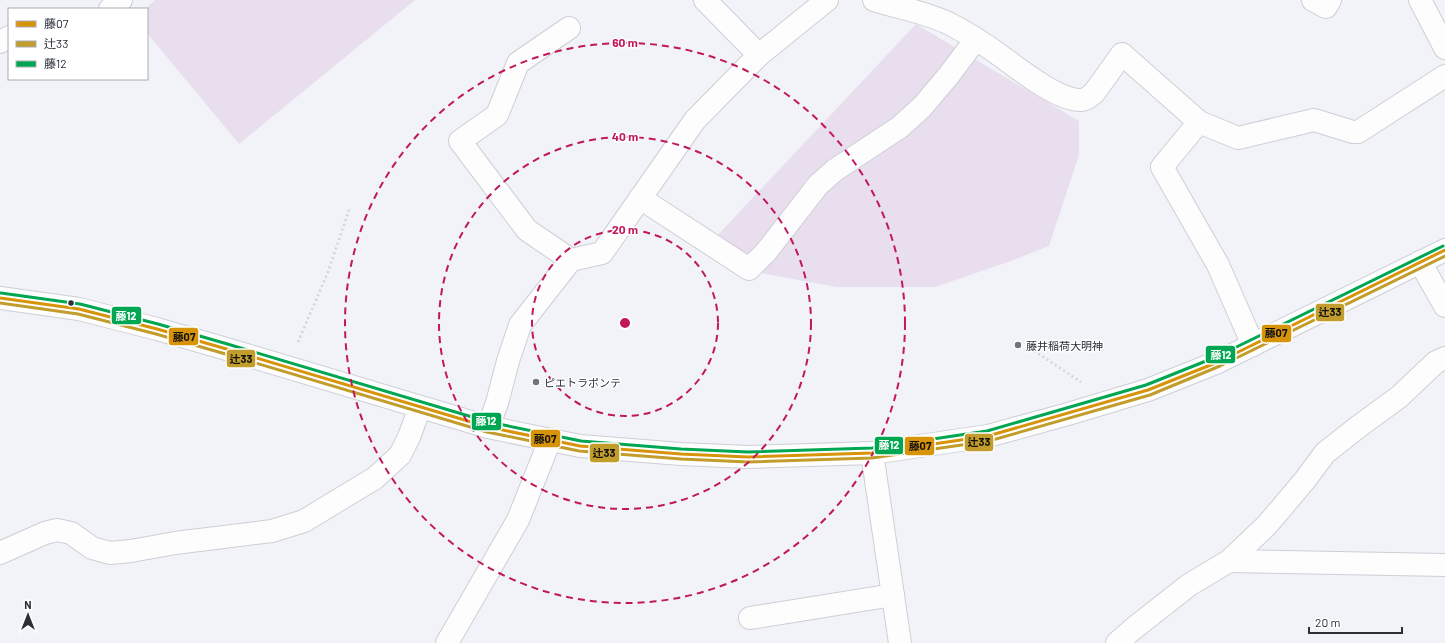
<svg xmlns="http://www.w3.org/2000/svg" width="1445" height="643" font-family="Barlow,'Noto Sans JP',sans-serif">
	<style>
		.green { fill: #e9deed }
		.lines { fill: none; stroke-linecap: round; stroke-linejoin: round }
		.minor-casing { stroke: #cdcfd6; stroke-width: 24 }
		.major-casing { stroke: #cdcfd6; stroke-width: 24 }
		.path { stroke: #d1d3d6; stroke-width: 2.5; stroke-dasharray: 2 3; stroke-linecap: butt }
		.minor { stroke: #fdfdfe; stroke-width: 22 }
		.major { stroke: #fdfdfe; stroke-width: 22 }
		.bus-1-casing { stroke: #fff; stroke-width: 6 }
		.bus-2-casing { stroke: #fff; stroke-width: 6 }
		.bus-3-casing { stroke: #fff; stroke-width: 6 }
		.bus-1 { stroke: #d89408; stroke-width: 3 }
		.bus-2 { stroke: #c29d2c; stroke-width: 3 }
		.bus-3 { stroke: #00a651; stroke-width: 3 }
		.ring { fill: none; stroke: #c2185b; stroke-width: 2; stroke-dasharray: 7 5 }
		.bus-dot { fill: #2a2f38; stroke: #fff; stroke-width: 1.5 }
		.poi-dot { fill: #70747b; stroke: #fff; stroke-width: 1.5 }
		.labels { text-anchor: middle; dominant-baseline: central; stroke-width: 3; stroke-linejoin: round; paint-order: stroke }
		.poi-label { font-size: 11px; fill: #2a2f38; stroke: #fff; text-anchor: start }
		.centre { fill: #c2185b; stroke: #fff; stroke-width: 2 }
		.ring-label { font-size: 12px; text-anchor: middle; font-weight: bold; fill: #c2185b; stroke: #fff; stroke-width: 3; stroke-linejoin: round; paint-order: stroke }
		.line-badge { stroke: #fff; stroke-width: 1.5 }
		.badge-label { font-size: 11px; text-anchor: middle; font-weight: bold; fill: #fff }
		.pale-badge-label { font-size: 11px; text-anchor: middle; font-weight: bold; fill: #111 }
	</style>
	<rect width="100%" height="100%" fill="#f2f3f8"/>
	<!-- green -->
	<g class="green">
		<polygon points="155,0 415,0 239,144 147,33 147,9 145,9"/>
		<polygon points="916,24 1079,121 1079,155 1049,246 1011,261 935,287 836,287 734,268 715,238"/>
	</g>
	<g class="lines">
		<!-- minor casing -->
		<g class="minor-casing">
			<g id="minor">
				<polyline points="705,0 759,55"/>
				<path d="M874,0C899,8 926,12 950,24C965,32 980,41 994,51C1014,65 1057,101 1081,100C1086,100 1090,96 1094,93L1122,54L1199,122L1238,138L1314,120L1353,132H1358L1445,76"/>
				<polyline points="1313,0 1326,7 1330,0"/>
				<polyline points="1420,0 1445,48"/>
				<polyline points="110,9 121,0"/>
				<polyline points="569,28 518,63 497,115 460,141 527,230 571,260"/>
				<polyline points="0,42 9,37"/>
				<polyline points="1199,122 1162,167 1218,265 1253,345"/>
				<polyline points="640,198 749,269 766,252 818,185 835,170 900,127 922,107 949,75 976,39"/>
				<polyline points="1420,262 1445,306"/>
				<polyline points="488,427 497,403 508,361 520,325 571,260 602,253 695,120 759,55 827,0"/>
				<polyline points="872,453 900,643"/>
				<polyline points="0,553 45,533 57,530 71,533 92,548 110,553 131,551 175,543 272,531 304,521 375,478 400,455 409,437 420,407"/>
				<polyline points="1229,561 1445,565"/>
				<polyline points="750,618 893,595"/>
				<polyline points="447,643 518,520 550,440"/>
				<polyline points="1117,643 1133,629 1189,585 1229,561 1267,525 1305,480 1325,453 1358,427 1399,397 1436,362 1445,358"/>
			</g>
		</g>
		<!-- major casing -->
		<g class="major-casing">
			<polyline id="major" points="0,298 79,309 157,329 223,348 488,427 580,446 681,454 748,457 872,453 988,436 1068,414 1148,390 1218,362 1445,250"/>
		</g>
		<!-- path -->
		<g class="path">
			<polyline points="298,342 328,272 350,207"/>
			<polyline points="1030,348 1081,382"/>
		</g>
		<!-- minor -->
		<use href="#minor" class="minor"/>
		<!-- major -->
		<use href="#major" class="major"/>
		<!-- bus-1 casing -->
		<g class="bus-1-casing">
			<polyline id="bus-1" points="0,298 79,309 157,329 223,348 488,427 580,446 681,454 748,457 872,453 988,436 1148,390 1218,362 1445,250"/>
		</g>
		<!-- bus-2 casing -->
		<g class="bus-2-casing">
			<polyline id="bus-2" points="0,303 78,314 156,334 222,353 487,432 579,451 681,459 748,462 872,458 989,441 1150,395 1220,366 1445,256"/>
		</g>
		<!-- bus-3 casing -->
		<g class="bus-3-casing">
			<polyline id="bus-3" points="1,293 80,304 158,324 224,343 489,422 581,441 681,449 748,452 872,448 987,431 1146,385 1216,357 1443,246"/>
		</g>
		<!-- bus-1 -->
		<use href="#bus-1" class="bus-1"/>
		<!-- bus-2 -->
		<use href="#bus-2" class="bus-2"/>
		<!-- bus-3 -->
		<use href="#bus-3" class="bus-3"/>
	</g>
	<!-- distance rings -->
	<g class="ring">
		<circle cx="625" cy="323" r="93"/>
		<circle cx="625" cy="323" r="186"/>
		<circle cx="625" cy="323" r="280"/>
	</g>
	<!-- markers -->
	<circle class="bus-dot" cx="71" cy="303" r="3.5"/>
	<g class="poi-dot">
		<circle cx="1018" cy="345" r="4"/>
		<circle cx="536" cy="382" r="4"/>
	</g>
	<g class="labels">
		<!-- poi labels -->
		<g class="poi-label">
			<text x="1026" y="345">藤井稲荷大明神</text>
			<text x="544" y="382">ピエトラポンテ</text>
		</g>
	</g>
	<circle cx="625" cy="323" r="6" class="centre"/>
	<g class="ring-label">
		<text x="625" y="47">60 m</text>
		<text x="625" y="141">40 m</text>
		<text x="625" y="234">20 m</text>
	</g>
	<g class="line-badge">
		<rect x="1315" y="303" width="30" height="19" rx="4" fill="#c29d2c"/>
		<rect x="111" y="306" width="31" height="19" rx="4" fill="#00a651"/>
		<rect x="1261" y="324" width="31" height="19" rx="4" fill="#d89408"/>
		<rect x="168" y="327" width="31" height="19" rx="4" fill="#d89408"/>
		<rect x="1205" y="345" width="31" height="19" rx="4" fill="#00a651"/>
		<rect x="226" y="349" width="30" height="19" rx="4" fill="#c29d2c"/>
		<rect x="471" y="412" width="31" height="19" rx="4" fill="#00a651"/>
		<rect x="530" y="429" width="31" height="19" rx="4" fill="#d89408"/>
		<rect x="964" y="433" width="30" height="19" rx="4" fill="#c29d2c"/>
		<rect x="874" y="436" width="30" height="19" rx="4" fill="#00a651"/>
		<rect x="904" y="436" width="31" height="20" rx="4" fill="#d89408"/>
		<rect x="589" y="443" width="31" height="20" rx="4" fill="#c29d2c"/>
	</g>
	<g class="badge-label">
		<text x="126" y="320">藤12</text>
		<text x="1221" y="359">藤12</text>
		<text x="486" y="425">藤12</text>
		<text x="889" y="449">藤12</text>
	</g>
	<g class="pale-badge-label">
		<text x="1330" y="316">辻33</text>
		<text x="1276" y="337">藤07</text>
		<text x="184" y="341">藤07</text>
		<text x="241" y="363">辻33</text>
		<text x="545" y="443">藤07</text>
		<text x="979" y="446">辻33</text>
		<text x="920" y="450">藤07</text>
		<text x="604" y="457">辻33</text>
	</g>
	<!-- legend -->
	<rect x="8" y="8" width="140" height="72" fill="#ffffff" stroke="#aaacaf"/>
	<rect x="16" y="21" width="20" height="6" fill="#d89408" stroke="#aaacaf"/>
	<text x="44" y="28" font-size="12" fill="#2a2f38">藤07</text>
	<rect x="16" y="41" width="20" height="6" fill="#c29d2c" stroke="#aaacaf"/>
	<text x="44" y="48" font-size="12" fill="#2a2f38">辻33</text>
	<rect x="16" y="61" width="20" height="6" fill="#00a651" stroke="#aaacaf"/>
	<text x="44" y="68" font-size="12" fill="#2a2f38">藤12</text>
	<!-- north arrow -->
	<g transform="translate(28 615)" stroke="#ffffff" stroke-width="3" paint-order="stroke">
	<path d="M0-3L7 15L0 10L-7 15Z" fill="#2a2f38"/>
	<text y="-6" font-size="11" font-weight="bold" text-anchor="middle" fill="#2a2f38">N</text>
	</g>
	<!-- scale -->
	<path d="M1309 627v6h93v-6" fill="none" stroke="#2a2f38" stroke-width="2"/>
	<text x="1315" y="627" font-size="12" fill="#2a2f38" stroke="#ffffff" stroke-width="3" paint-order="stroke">20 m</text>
</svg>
